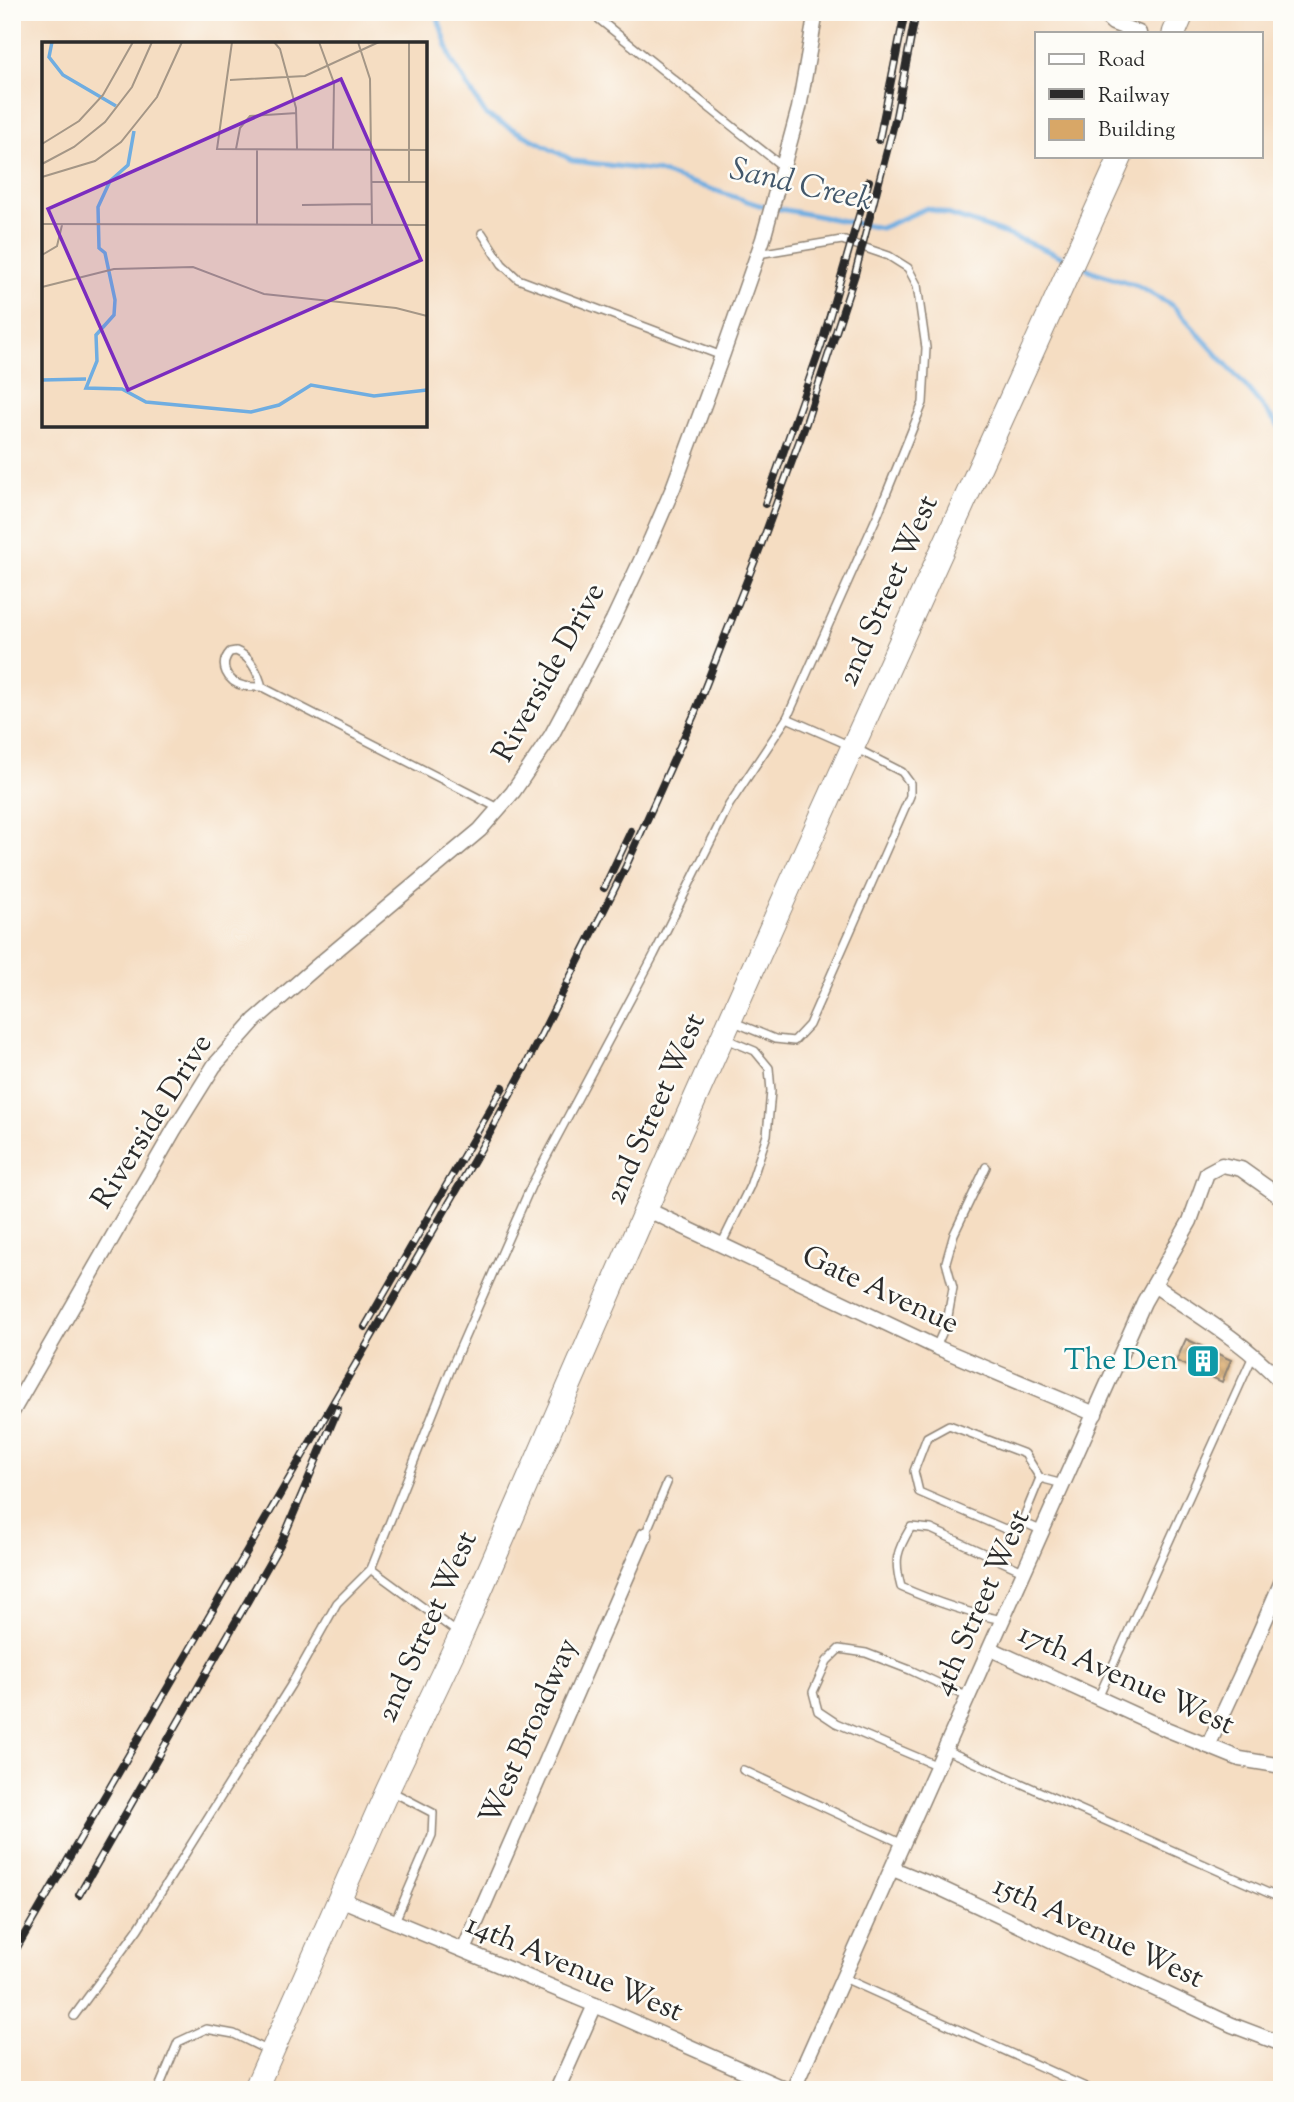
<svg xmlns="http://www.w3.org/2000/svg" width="1294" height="2102" font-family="'Sorts Mill Goudy',serif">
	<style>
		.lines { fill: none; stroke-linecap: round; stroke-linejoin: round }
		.stream { stroke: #6fade1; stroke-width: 5 }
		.building { fill: url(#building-cross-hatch) }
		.service-casing { stroke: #908476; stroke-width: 10 }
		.minor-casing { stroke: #908476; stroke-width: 17 }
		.primary-casing { stroke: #908476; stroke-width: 25 }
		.service { stroke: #fff; stroke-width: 7 }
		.minor { stroke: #fff; stroke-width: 14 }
		.primary { stroke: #fff; stroke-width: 23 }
		.rail-casing { stroke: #2b2b2b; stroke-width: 8 }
		.rail { stroke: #fdfcf7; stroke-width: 5; stroke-dasharray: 16; stroke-linecap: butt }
		.labels { text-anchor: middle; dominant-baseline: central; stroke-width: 5; stroke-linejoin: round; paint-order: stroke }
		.street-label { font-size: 30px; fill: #2b2b2b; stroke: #fdfcf7 }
		.culture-label { font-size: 30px; fill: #0d838f; stroke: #fdfcf7; text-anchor: end }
		.water-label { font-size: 32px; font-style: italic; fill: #43586b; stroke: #fdfcf7 }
		.inset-river { fill: none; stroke: #6fade1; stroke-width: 3.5 }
		.inset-road { fill: none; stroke: #a49686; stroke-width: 2 }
		.view { fill: #7b2cbf; fill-opacity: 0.15; stroke: #7b2cbf; stroke-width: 3.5 }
		.inset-edge { fill: none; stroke: #2b2b2b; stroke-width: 3.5 }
	</style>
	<defs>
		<pattern id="building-cross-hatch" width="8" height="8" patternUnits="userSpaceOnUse" patternTransform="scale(1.75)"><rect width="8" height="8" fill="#d8a767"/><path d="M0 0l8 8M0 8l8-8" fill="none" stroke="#af8855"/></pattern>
	</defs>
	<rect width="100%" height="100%" fill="#fdfcf7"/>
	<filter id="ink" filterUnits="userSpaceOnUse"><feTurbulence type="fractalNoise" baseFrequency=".0143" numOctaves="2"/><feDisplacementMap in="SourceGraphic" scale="14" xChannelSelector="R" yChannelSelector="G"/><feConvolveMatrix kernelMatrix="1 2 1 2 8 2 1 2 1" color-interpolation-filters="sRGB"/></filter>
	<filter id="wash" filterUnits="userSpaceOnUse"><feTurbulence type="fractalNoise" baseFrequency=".00686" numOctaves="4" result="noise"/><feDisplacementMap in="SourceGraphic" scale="28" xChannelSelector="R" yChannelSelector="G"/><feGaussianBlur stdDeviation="1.57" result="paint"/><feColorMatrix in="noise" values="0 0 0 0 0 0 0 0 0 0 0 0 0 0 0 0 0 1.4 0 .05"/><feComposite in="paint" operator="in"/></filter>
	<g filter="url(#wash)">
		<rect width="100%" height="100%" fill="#f5ddc2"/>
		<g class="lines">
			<!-- stream -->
			<g class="stream">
				<path d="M436,12L452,61L486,115L574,161L656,171L759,205L881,228L927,208C975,222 1023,239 1069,260"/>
				<polyline points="1078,264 1094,272 1138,286 1173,306 1243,383 1282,430"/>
			</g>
		</g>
		<g id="blocks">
			<!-- building -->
			<polygon class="building" points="1186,1339 1231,1360 1222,1382 1176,1361"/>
		</g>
	</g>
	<g filter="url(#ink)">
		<use href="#blocks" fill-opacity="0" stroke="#908476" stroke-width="2"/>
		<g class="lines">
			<!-- service casing -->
			<g class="service-casing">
				<g id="service">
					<polyline points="590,12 783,167"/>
					<polyline points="482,233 502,264 518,279 722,356"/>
					<path d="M236,651C251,657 258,672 262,687C256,687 250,687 244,686C227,682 218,665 230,652Z"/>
					<polyline points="262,687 498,808"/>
					<polyline points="734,1022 775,1039 794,1041 809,1025 910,796 910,783 902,772 853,747 787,718"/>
					<polyline points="721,1245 750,1186 767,1135 771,1091 769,1068 755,1051 726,1039"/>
					<polyline points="936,1347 947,1322 953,1288 946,1262 954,1234 986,1167"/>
					<polyline points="1022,1522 1040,1478"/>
					<polyline points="1043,1531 1022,1522 1005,1529 919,1492 914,1471 927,1437 949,1425 1025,1454 1040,1478 1063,1484"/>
					<polyline points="645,1535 667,1483"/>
					<polyline points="371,1569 458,1633"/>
					<path d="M1003,1620C966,1613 935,1602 901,1587C894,1560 896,1552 911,1527L931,1529L1025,1572"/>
					<polyline points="1098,1698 1253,1356"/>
					<polyline points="946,1750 1282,1899"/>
					<polyline points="938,1766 836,1723 818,1711 813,1692 827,1661 839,1649 866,1653 910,1670 968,1697"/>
					<polyline points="743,1770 903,1844"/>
					<polyline points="391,1791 433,1813 432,1835 395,1921"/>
					<polyline points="844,1978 1092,2090"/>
					<polyline points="74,2016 138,1929 291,1685 337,1603 371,1569 452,1366 532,1184 654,955 729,805 787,718 878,514 923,403 926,348 917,285 908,268 889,256 842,240 758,254"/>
					<polyline points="263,2082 281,2090"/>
					<polyline points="158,2090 178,2042 206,2029 234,2034 269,2051"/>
				</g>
			</g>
			<!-- minor casing -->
			<g class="minor-casing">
				<g id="minor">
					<polyline points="1101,12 1113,23 1139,33"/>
					<polyline points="646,1209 936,1347 1095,1414"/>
					<path d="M1154,1285C1198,1315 1246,1343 1282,1383"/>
					<polyline points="12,1412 174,1130 214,1066 255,1020 316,967 480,830 513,792 551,736 613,620 651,539 673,488 722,356 763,239 792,134 799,108 816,12"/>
					<polyline points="991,1649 1166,1729 1208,1746 1240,1759 1282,1766"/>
					<polyline points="1208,1746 1246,1664 1282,1581"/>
					<polyline points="893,1869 940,1888 1232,2025 1282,2044"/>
					<polyline points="340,1899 595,2005 787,2090"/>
					<polyline points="464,1950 645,1535"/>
					<polyline points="557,2090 595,2005"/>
					<polyline points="793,2090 1144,1302 1190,1221 1207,1173 1222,1165 1241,1169 1282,1198"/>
				</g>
			</g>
			<!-- primary casing -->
			<g class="primary-casing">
				<g id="primary">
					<polyline points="1174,33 1183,12"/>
					<polyline points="255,2090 388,1789 461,1635 646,1209 791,883 1121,156"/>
				</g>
			</g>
			<!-- service -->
			<use href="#service" class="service"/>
			<!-- minor -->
			<use href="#minor" class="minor"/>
			<!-- primary -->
			<use href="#primary" class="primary"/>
			<!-- rail casing -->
			<g class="rail-casing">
				<g id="rail">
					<polyline points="879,140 905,12"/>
					<polyline points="765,504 821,346 869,181"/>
					<polyline points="604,888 631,831"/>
					<polyline points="365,1327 503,1087"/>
					<polyline points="79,1895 282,1541 338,1409"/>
					<polyline points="12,1956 491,1131 524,1069 626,866 694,715 761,545 806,423 855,274 896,116 916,12"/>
				</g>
			</g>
			<!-- rail -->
			<use href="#rail" class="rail"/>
		</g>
	</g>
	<!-- icons -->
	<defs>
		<g id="building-square" transform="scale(1.75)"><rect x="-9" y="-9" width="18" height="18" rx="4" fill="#0f9aa8" stroke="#fdfcf7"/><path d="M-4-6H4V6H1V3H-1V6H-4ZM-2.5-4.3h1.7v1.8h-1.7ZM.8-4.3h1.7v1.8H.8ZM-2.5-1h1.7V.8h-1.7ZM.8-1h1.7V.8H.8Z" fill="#fff"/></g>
	</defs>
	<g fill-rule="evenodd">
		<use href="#building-square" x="1203" y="1361"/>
	</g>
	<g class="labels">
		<!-- street labels -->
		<g class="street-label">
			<text transform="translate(889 591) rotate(-66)">2nd Street West</text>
			<text transform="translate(550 673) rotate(-61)">Riverside Drive</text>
			<text transform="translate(656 1109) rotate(-66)">2nd Street West</text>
			<text transform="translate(153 1122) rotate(-58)">Riverside Drive</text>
			<text transform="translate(880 1291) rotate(25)">Gate Avenue</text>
			<text transform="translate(982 1603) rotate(-66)">4th Street West</text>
			<text transform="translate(428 1627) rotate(-66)">2nd Street West</text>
			<text transform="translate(1126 1680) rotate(24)">17th Avenue West</text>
			<text transform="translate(530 1732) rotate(-66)">West Broadway</text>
			<text transform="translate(1098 1933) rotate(25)">15th Avenue West</text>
			<text transform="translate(574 1969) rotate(23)">14th Avenue West</text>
		</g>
		<!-- culture labels -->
		<g class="culture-label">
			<text x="1178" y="1361">The Den</text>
		</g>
		<!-- water labels -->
		<g class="water-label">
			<text transform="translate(801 186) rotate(13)">Sand Creek</text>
		</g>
	</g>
	<!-- overview -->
	<g transform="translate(42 42)">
		<rect width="385" height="385" fill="#f5ddc2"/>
		<path class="inset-river" d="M10,0L7,15L21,33L74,64M92,89L86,123L68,139L56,165L57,206L63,211L73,258L72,273L54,293L55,319L44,346L80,347L104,360L209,370L237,363L269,343L332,354L385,348M0,338L44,337"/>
		<path class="inset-road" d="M190,0L175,107L385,108M232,0L238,7L254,66L255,107M277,0L292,41L291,107M316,0L328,37L330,183M188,38L263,34L337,0M0,102L37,79L61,53L91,0M194,107L198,86L208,74L255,71M0,122L32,105L63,80L90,45L110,0M0,135L53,119L79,100L115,55L140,0M329,140H385M367,140V0M260,163L329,162M0,182L385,183M215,182V107M0,213L15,204L20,183M0,245L72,227L151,225L222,252L354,266L385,274"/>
		<path class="view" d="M299,37L379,218L86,348L6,167Z"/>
		<rect width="385" height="385" class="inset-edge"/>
	</g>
	<!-- margin -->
	<rect width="1294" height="2102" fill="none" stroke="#fdfcf7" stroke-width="42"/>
	<!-- legend -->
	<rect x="1035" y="32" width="228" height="126" fill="#fdfcf7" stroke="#a9a8a5" stroke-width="2"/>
	<rect x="1049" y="54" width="35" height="10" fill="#ffffff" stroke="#a9a8a5" stroke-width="2"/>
	<text x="1098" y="66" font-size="21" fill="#2b2b2b">Road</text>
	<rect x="1049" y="89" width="35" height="10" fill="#2b2b2b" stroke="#a9a8a5" stroke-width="2"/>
	<text x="1098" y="102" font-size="21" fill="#2b2b2b">Railway</text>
	<rect x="1049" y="119" width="35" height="21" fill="#d8a767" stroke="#a9a8a5" stroke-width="2"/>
	<text x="1098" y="136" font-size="21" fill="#2b2b2b">Building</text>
</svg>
